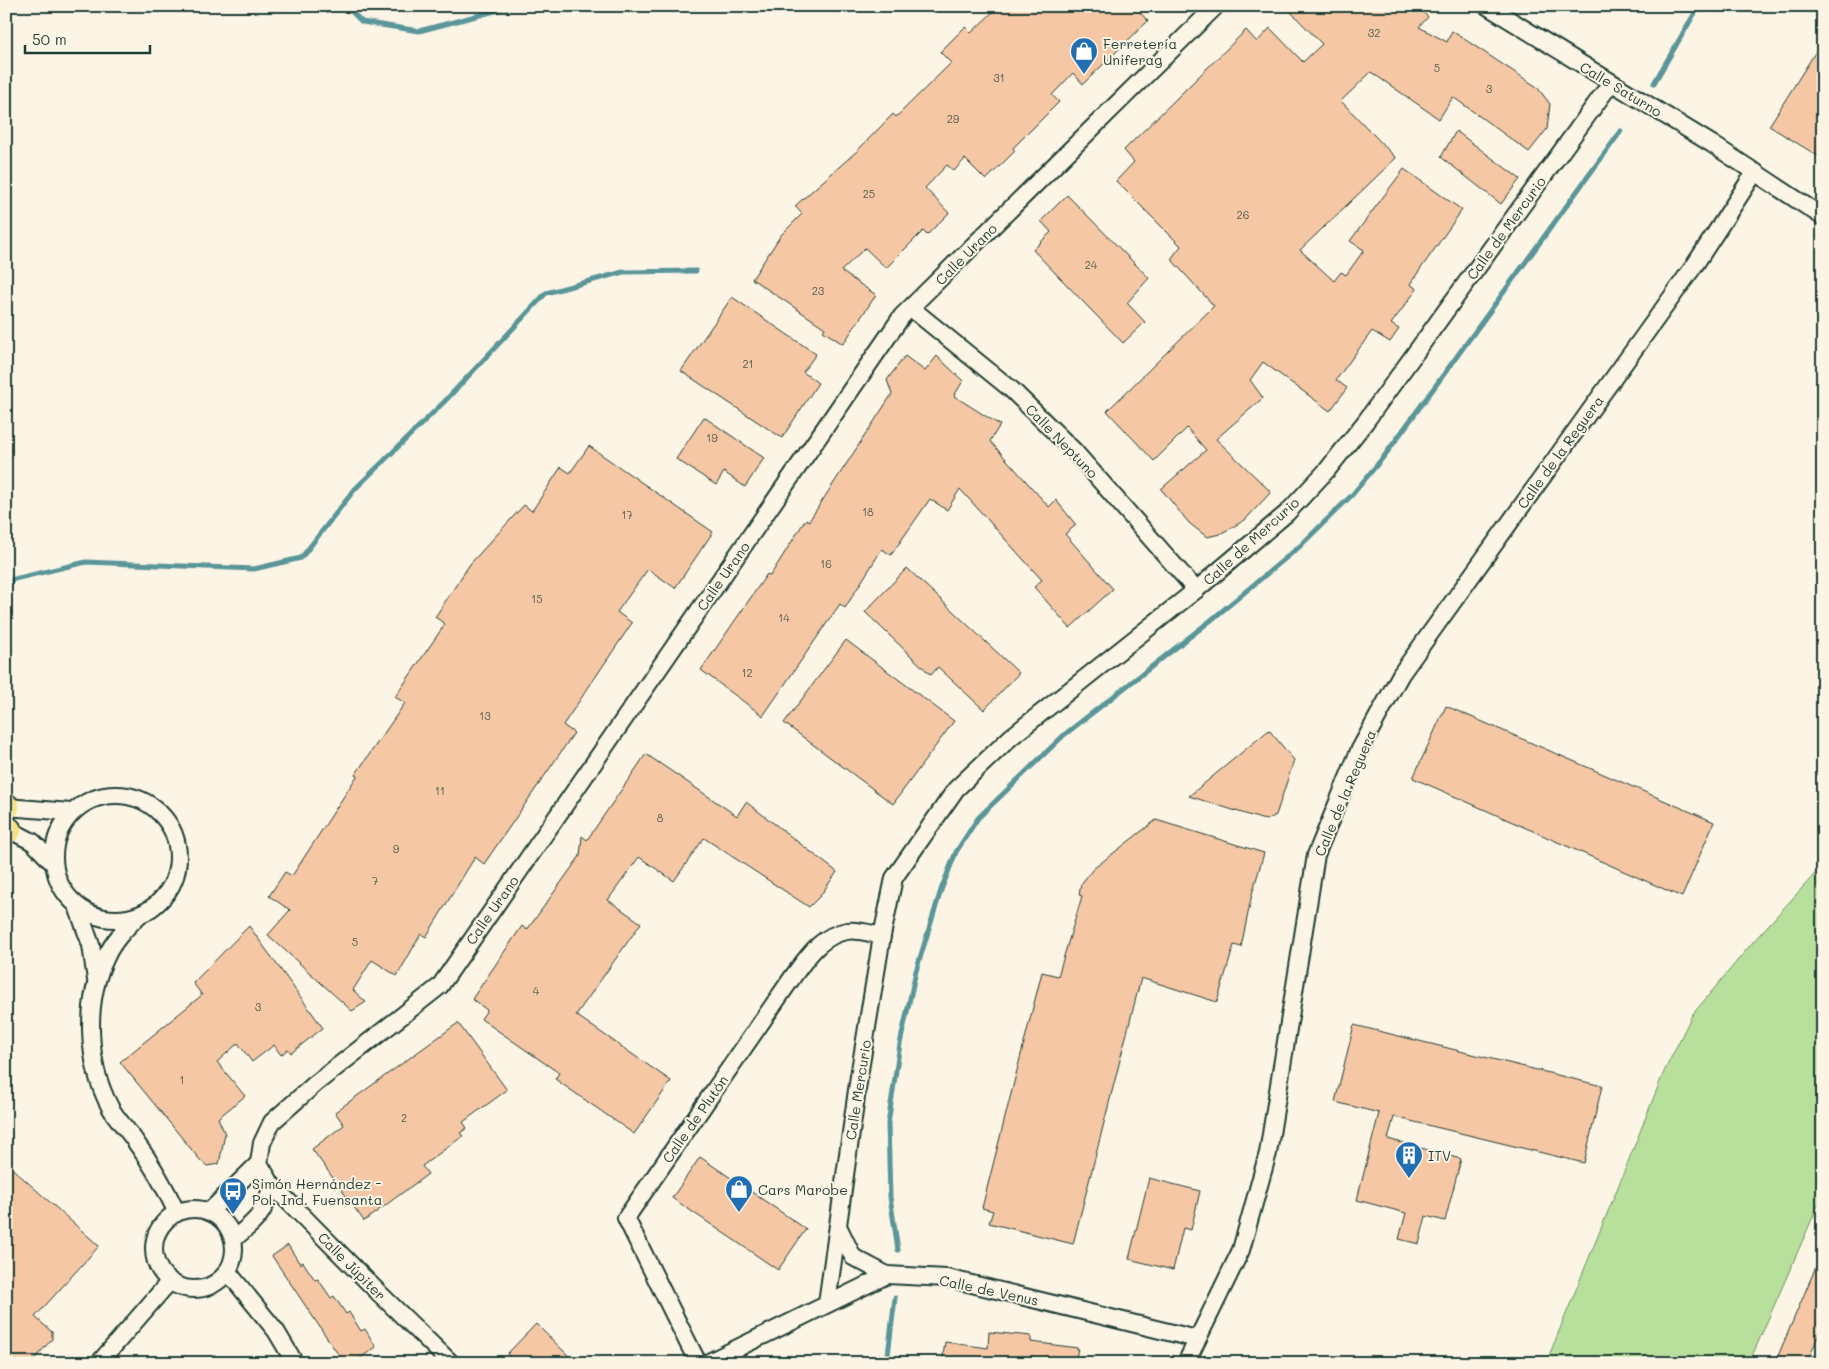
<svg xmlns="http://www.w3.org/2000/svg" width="1829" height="1369" font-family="Mali,sans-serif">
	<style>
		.green { fill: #b8e09c; stroke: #6c8e68 }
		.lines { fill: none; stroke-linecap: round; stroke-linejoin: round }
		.stream { stroke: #5a9699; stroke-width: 5 }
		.building { fill: #f5c7a5; stroke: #1f3d34 }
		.minor-casing { stroke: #1f3d34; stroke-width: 20 }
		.highway-casing { stroke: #1f3d34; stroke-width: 28 }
		.minor { stroke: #fcf5e5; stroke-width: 16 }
		.highway { stroke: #f7e281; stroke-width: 24 }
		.labels { text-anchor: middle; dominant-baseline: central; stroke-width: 4; stroke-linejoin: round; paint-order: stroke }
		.number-label { font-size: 11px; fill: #546050 }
		.poi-label { font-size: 14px; fill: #1f3d34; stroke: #fcf5e5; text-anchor: start }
		.street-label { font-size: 14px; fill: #1f3d34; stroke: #fcf5e5 }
	</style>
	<rect width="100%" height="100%" fill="#fcf5e5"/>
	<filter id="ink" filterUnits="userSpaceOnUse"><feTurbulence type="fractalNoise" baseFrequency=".02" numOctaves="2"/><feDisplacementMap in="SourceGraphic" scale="10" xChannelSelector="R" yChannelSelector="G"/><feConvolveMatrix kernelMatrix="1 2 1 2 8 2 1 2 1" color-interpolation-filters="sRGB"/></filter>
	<g filter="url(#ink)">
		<!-- green -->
		<polygon class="green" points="1823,865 1823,1194 1749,1363 1546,1363 1620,1182 1663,1074 1692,1015 1753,942"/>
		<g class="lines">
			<!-- stream -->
			<g class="stream">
				<polyline points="346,6 362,22 419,31 514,6"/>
				<polyline points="1654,83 1699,6"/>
				<polyline points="6,581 86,562 254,569 301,558 355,489 445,401 546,293 623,272 696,271"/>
				<polyline points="898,1250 890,1197 888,1124 900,1044 916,971 941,890 956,852 978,818 1064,735 1210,621 1299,547 1352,495 1385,455 1621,131"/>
				<polyline points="887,1363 895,1298"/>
			</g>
		</g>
		<!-- building -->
		<g class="building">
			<polygon points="999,6 1134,6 1148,21 1083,84 1073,73 1052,95 1059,102 1013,148 1015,151 986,180 965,159 954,171 947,165 925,188 949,213 927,235 923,231 886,268 865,248 841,271 876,295 843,344 823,331 825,328 752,279 781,235 802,214 795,206 857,151 893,114 896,117 951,63 940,52 965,27 971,33"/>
			<polygon points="1285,6 1418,6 1428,17 1419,27 1447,42 1452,31 1537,87 1550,104 1547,129 1529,152 1453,97 1439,119 1371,72 1341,101 1396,158 1300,250 1334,281 1341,272 1346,275 1364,250 1350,241 1404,169 1462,210 1410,284 1417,289 1391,324 1399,329 1390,342 1372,331 1336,380 1347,388 1330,411 1263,362 1250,380 1263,398 1216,439 1271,492 1245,520 1220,534 1207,537 1189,523 1161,489 1206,450 1187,428 1154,461 1107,411 1214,306 1171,259 1181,246 1116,181 1134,162 1124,150 1246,30 1257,42 1270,28 1303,62 1322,44"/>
			<polygon points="1823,40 1823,159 1769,126"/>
			<polygon points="1456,131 1520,179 1501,204 1441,157"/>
			<polygon points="1067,195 1149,278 1127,303 1145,322 1123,343 1033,250 1051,232 1041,221"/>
			<polygon points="732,297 816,354 803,372 818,383 782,438 681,371"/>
			<polygon points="905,356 925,371 937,356 963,381 954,396 1000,425 990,441 1049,507 1056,500 1076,525 1065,534 1113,589 1070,628 1034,587 1042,580 960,489 947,510 930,499 891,555 882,549 845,608 840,604 763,716 701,670 767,574 770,576 806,519 809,521 892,394 887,380"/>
			<polygon points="704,417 764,458 745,487 724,472 716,485 676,459"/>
			<polygon points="589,446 713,532 675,588 648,569 617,612 632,623 563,725 574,733 484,864 475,857 426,937 421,934 397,976 372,960 353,990 366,1002 352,1011 268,935 290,910 269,896 285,872 292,876 357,776 355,775 405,703 395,697 445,624 435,617 470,564 524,505 532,511 561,467 570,473"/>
			<polygon points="907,568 1019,673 984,710 938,667 931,675 865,612"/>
			<polygon points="846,640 954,721 893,804 784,723"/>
			<polygon points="1446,706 1714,822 1682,897 1413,778"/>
			<polygon points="1269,730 1294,760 1276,815 1267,820 1261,819 1189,796"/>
			<polygon points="646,754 737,816 746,802 837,872 820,896 809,907 704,838 674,881 639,857 608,900 641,923 576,1015 671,1081 634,1134 555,1079 559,1073 481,1019 487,1010 472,999 522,926 527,930 580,856 582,836 587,840"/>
			<polygon points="1156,820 1264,853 1252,894 1241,947 1234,945 1217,1002 1141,978 1073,1244 989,1223 993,1211 982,1208 1042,972 1058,976 1082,896 1079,895 1081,884 1093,869"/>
			<polygon points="249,926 323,1028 291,1053 288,1049 281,1055 274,1045 252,1062 238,1043 217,1062 245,1096 218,1118 225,1134 219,1164 207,1166 200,1160 120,1062 202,995 193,983"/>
			<polygon points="458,1023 507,1090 463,1122 467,1128 460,1133 463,1136 422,1166 428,1174 364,1221 312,1149 344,1125 335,1112"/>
			<polygon points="1354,1025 1602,1086 1584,1163 1394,1117 1388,1139 1461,1159 1445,1221 1426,1216 1419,1244 1399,1239 1406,1213 1357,1200 1379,1113 1335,1102"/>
			<polygon points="700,1157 806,1229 778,1270 672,1198"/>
			<polygon points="6,1163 99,1246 35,1317 52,1332 52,1339 31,1363 6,1363"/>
			<polygon points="1149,1178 1200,1191 1191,1230 1183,1228 1173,1270 1129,1259"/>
			<polygon points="288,1245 300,1264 303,1262 315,1280 318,1279 331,1298 334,1296 346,1314 349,1312 361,1331 365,1329 376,1347 353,1363 344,1363 272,1256"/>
			<polygon points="1823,1250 1823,1324 1807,1363 1775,1363"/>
			<polygon points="536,1324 576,1363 516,1363 507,1354"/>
			<polygon points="989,1332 1031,1336 1031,1342 1078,1348 1075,1363 942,1363 945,1342 988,1348"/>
		</g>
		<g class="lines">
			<!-- minor casing -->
			<g class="minor-casing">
				<g id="minor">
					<polyline points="1487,6 1712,144 1823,217"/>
					<polyline points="911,308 1012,390 1075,452 1196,590"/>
					<circle cx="116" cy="857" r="62"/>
					<polyline points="6,807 71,812"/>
					<polyline points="6,828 33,842 53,863"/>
					<polyline points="77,906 91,945 96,980"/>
					<path d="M138,916C126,928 113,941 106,957C84,1002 87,1064 110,1107C117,1120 128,1130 135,1141C152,1164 165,1187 177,1213"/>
					<polyline points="259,1163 262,1143 272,1122 315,1084 440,986 902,316 1216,6"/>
					<polyline points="259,1163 272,1185 380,1294 451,1363"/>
					<circle cx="194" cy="1249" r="40"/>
					<polyline points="209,1212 259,1163"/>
					<polyline points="838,1226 853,1257 887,1275"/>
					<path d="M233,1239C257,1221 264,1214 272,1185"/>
					<polyline points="228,1272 276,1331 295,1363"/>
					<polyline points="827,1303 859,1076 882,936 894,878 956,789 1011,737 1196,590 1287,513 1328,469 1366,421 1611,83"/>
					<polyline points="99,1363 170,1281"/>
					<path d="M698,1363L626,1218L794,975C808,956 822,935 847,931C858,929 872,934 882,936"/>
					<polyline points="707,1363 887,1275 947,1278 1197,1339"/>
					<polyline points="1186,1363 1241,1250 1268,1153 1316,855 1359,751 1401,674 1694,266 1755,172"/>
				</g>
			</g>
			<!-- highway casing -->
			<g class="highway-casing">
				<g id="highway">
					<polyline points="6,807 7,807"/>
					<polyline points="6,829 9,830"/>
				</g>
			</g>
			<!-- minor -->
			<use href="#minor" class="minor"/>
			<!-- highway -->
			<use href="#highway" class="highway"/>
		</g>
	</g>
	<!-- icons -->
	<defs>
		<g id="shop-pin" transform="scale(1.4375)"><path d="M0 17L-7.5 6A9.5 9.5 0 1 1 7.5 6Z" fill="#1f6fb2" stroke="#fcf5e5"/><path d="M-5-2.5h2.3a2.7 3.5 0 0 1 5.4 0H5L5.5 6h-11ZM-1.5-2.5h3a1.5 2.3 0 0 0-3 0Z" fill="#fff"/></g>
		<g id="building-pin" transform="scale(1.4375)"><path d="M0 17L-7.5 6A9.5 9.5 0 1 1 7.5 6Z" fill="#1f6fb2" stroke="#fcf5e5"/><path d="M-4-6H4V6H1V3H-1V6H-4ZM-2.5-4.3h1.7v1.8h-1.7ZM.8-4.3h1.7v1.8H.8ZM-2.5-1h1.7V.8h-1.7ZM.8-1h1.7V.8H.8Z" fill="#fff"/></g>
		<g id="bus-pin" transform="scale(1.4375)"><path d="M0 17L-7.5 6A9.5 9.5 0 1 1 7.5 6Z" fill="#1f6fb2" stroke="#fcf5e5"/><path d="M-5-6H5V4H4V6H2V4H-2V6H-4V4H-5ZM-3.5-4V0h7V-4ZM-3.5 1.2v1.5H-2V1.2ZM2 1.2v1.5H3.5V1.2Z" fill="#fff"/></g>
	</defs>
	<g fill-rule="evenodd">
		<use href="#shop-pin" x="1084" y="51"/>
		<use href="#building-pin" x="1409" y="1155"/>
		<use href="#shop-pin" x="739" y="1189"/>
		<use href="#bus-pin" x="233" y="1191"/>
	</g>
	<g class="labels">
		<!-- number labels -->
		<g class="number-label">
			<text x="1374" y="32">32</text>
			<text x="1437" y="67">5</text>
			<text x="999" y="77">31</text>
			<text x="1489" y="88">3</text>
			<text x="953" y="118">29</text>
			<text x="869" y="193">25</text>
			<text x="1243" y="214">26</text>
			<text x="1091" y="264">24</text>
			<text x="818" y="290">23</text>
			<text x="748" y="363">21</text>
			<text x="712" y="437">19</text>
			<text x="868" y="511">18</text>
			<text x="627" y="514">17</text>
			<text x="826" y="563">16</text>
			<text x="537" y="598">15</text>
			<text x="784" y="617">14</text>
			<text x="747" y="672">12</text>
			<text x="485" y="715">13</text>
			<text x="440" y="790">11</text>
			<text x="660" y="817">8</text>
			<text x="396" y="848">9</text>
			<text x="375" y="880">7</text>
			<text x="355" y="941">5</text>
			<text x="536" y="990">4</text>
			<text x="258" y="1006">3</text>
			<text x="182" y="1079">1</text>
			<text x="404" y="1117">2</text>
		</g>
		<!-- poi labels -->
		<g class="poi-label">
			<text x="1103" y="43">Ferretería<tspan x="1103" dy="16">Uniferag</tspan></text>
			<text x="1428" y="1155">ITV</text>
			<text x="252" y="1183">Simón Hernández -<tspan x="252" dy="16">Pol. Ind. Fuensanta</tspan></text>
			<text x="758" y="1189">Cars Marobe</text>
		</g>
		<!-- street labels -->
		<g class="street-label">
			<text transform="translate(1621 89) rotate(31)">Calle Saturno</text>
			<text transform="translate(1506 228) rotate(-54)">Calle de Mercurio</text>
			<text transform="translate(966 254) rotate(-45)">Calle Urano</text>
			<text transform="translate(1062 441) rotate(46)">Calle Neptuno</text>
			<text transform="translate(1560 452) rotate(-54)">Calle de la Reguera</text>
			<text transform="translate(1251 541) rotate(-42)">Calle de Mercurio</text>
			<text transform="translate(723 576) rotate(-55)">Calle Urano</text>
			<text transform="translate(1345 793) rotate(-67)">Calle de la Reguera</text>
			<text transform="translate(492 910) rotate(-55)">Calle Urano</text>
			<text transform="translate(858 1090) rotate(-81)">Calle Mercurio</text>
			<text transform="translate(695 1119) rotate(-55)">Calle de Plutón</text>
			<text transform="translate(352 1266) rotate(45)">Calle Júpiter</text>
			<text transform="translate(989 1290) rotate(12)">Calle de Venus</text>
		</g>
	</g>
	<!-- margin -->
	<rect width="1829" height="1369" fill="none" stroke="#fcf5e5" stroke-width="25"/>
	<rect x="12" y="12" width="1804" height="1344" fill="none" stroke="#1f3d34" stroke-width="2" filter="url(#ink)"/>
	<!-- scale -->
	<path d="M25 45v8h125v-8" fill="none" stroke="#1f3d34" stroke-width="2.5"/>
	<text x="32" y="45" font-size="15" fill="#1f3d34" stroke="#fcf5e5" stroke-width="4" paint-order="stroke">50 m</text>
</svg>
